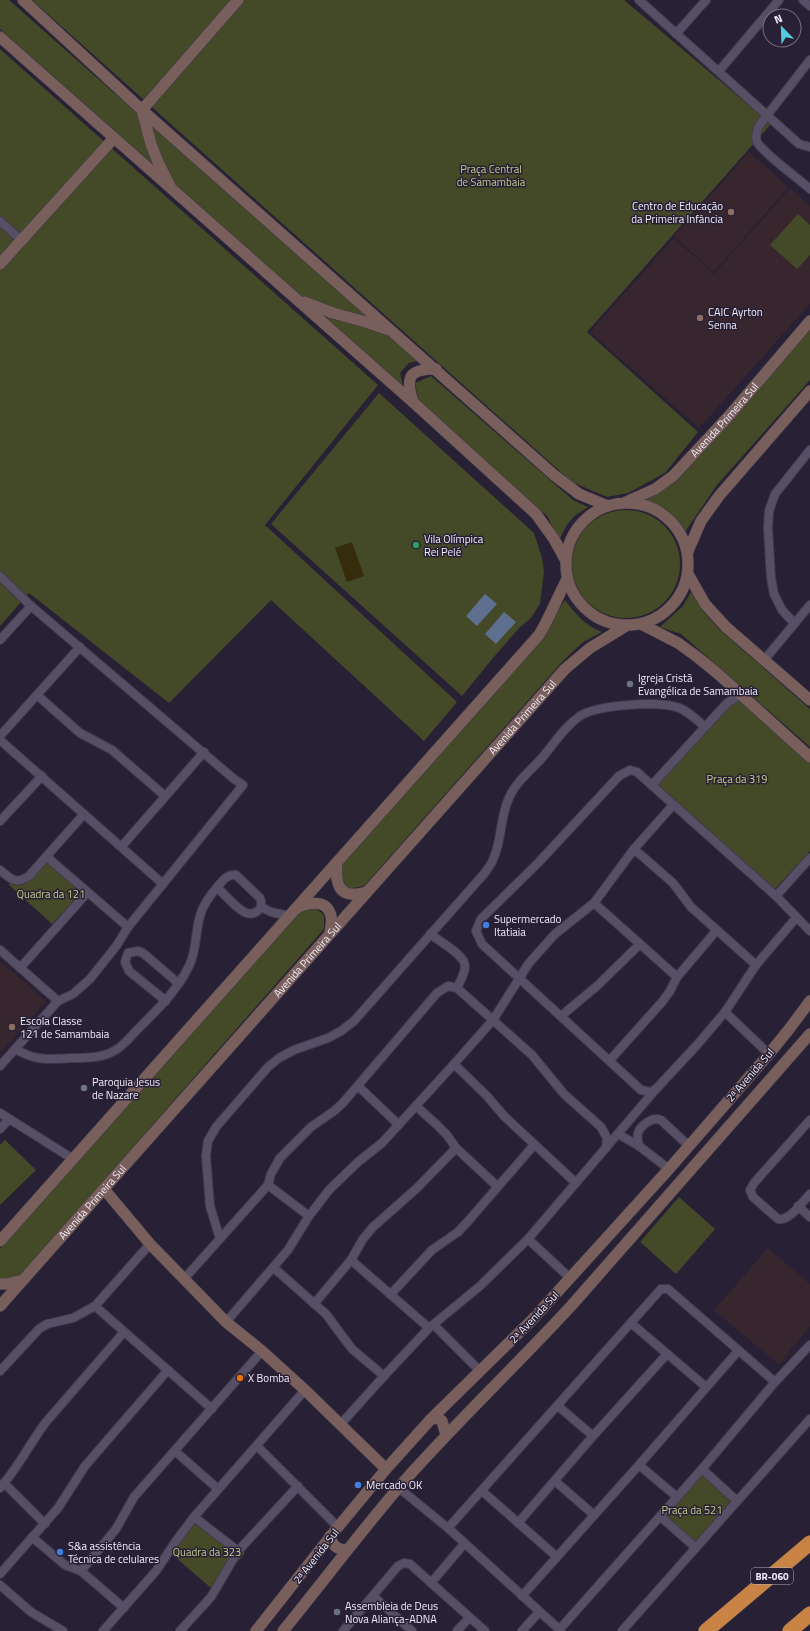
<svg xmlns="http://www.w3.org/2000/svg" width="810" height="1631" font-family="'Titillium Web',sans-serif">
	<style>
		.education { fill: #37262e }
		.green { fill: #444927 }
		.sand { fill: #342c0a }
		.water { fill: #5f6f90 }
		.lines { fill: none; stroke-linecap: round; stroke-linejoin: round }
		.street-casing { stroke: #423b4c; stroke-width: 10 }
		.secondary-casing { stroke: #423b4c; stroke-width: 12 }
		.highway-casing { stroke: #423b4c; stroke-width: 16 }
		.street { stroke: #574f66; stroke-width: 8 }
		.secondary { stroke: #795f5c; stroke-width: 11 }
		.highway { stroke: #c98445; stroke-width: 15 }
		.education-dot { fill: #8d6e63; stroke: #282034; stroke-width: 1.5 }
		.leisure-dot { fill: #2e9e5b; stroke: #282034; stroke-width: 1.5 }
		.worship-dot { fill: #6b7280; stroke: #282034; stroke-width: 1.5 }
		.shop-dot { fill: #3f7fe0; stroke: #282034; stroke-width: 1.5 }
		.food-dot { fill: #e8710a; stroke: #282034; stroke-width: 1.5 }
		.labels { text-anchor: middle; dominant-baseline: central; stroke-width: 3; stroke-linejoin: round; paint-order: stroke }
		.shield { fill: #282034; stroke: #b5b0c0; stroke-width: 1 }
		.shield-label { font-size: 10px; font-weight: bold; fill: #f2eefc }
		.park-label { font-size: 11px; fill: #c4ce8e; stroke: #282034 }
		.poi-label { font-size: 11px; fill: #f2eefc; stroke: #282034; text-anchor: start }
		.street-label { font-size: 11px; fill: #f2eefc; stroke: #282034 }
	</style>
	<rect width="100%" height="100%" fill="#282034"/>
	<!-- education -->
	<g class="education">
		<polygon points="749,152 789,187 714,272 674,236"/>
		<polygon points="790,188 810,206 810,304 699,428 590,332 674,238 714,274"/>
		<polygon points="0,961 46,1001 0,1053"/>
		<polygon points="768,1248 810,1284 810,1326 779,1365 714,1310"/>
	</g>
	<!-- green -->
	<g class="green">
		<polygon points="0,0 9,0 417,361 409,363 400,373 403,386 0,29"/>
		<polygon points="32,0 624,0 771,124 587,332 698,432 665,473 628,493 607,497 572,482"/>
		<polygon points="0,49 378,385 265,525 457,702 424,741 271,600 169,703 29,593 0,626"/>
		<polygon points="798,214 810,225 810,255 797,269 770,245"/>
		<polygon points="810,328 810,380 717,485 685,532 667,510 646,500 675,482"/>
		<path d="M431,376L573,500L588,507C571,517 566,524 559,542L548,517L418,400L415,383Z"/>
		<polygon points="379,393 534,533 542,558 544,571 540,604 531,618 519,628 493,658 462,696 271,524"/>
		<circle cx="626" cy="564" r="54"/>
		<polygon points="691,592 702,610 720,630 810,709 810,747 681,634 660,627 683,606"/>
		<path d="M565,600C576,615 585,625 602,632L583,642L563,661L364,886L347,889L336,880L339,868L542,635Z"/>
		<polygon points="732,692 810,762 810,851 772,892 650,783"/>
		<polygon points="44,858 81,893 52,924 8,884 24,879"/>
		<polygon points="314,907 324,915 324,929 21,1275 3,1281 0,1278 0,1249 7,1239 297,912"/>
		<polygon points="5,1140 36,1170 0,1205 0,1145"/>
		<polygon points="679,1197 715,1229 676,1274 640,1242"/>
		<polygon points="696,1470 732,1499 694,1544 658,1512"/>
		<polygon points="196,1512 245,1553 228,1573 218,1594 167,1550"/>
	</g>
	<!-- sand -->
	<polygon class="sand" points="352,542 364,576 347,582 335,548"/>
	<!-- water -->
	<g class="water">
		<polygon points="485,594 497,604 477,626 466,616"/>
		<polygon points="504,612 516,622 496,644 485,634"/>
	</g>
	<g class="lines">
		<!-- street casing -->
		<g class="street-casing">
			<g id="street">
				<polyline points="639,0 799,144 810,147"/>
				<polyline points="803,0 810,6"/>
				<polyline points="676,34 706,0"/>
				<path d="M810,60L758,127C757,132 755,137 757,142C763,153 799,179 810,189"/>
				<polyline points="719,71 779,0"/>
				<polyline points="0,221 21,240"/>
				<polyline points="0,576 31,606 234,779 243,785 128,927 117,945 90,979 73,994 58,1001 0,1066"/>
				<polyline points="794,623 782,610 774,594 771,578 768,528 769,511 775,494 810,450"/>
				<polyline points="0,640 31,606"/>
				<polyline points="765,659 810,605"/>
				<polyline points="37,695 80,733 112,750 165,796"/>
				<polyline points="0,736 80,647"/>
				<polyline points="0,740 163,884"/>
				<polyline points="652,785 727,703 740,695"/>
				<polyline points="0,821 42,776"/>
				<polyline points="122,846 204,752"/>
				<polyline points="634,849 673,883 691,907 756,965"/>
				<polyline points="47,857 128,927"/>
				<path d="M0,870C11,879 15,885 29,876L84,814"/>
				<polyline points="776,896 810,858"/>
				<polyline points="594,903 677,977"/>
				<polyline points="261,907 271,912 289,916"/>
				<path d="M430,934C439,941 465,955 465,966C465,974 460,981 457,988"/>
				<polyline points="0,950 58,1001"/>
				<polyline points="20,968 87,893"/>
				<polyline points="166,1001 129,971 125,962 128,953 138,951 143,953 178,983"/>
				<polyline points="725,1012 769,1054"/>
				<polyline points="561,1016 597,986 640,944"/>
				<path d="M15,1049C38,1062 48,1059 73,1058C86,1058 100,1058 112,1052C122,1048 130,1037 137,1030C156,1011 177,991 189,966C197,951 195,932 200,916C203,904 211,894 219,885C224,879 228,874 236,875L260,898C265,909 254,917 244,912C234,906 225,895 217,887"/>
				<polyline points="610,1060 662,1002 670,991 677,977 716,931"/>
				<polyline points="454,1064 487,1096 504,1116 576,1183"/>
				<polyline points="358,1086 399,1125"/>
				<polyline points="656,1089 650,1092 641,1090 482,944 476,931 481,919 538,863 619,776 630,770 637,772 776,896 810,931"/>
				<polyline points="416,1106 437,1125 447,1135 456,1148 497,1186"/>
				<polyline points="0,1113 73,1159"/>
				<path d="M810,1120L754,1183L750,1190L753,1197L778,1219C790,1221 802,1202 810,1194"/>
				<polyline points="0,1129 9,1119"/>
				<polyline points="618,1134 639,1146 669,1169"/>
				<path d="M639,1146C638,1142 637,1137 638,1133C640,1126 650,1119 657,1119L661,1120L689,1146"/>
				<polyline points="268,1185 309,1216"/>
				<polyline points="798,1206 810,1217"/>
				<path d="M220,1239L210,1206L206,1156L208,1141L216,1127L268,1067L279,1058L294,1050L328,1038L341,1031L354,1021L483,875C487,870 492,864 494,857C502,839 500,817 509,798C515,783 530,771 541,759C554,744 564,727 580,716C597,705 655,701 676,707C686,709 697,720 705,727"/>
				<polyline points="528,1239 570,1278"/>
				<polyline points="351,1260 429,1328"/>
				<polyline points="274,1268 326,1314 352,1349 384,1376"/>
				<polyline points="184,1279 268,1185 271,1174 280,1158 311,1127 334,1111 342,1104 437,993 448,986 457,988 532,1055 564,1094 601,1127 607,1138 606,1148"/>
				<polyline points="391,1294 432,1250 458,1232 470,1219 534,1145"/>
				<polyline points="314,1304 351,1260 363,1239 373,1227 417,1188 456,1148"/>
				<polyline points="95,1306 212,1409"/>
				<polyline points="226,1322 288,1250 309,1216 329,1190 358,1162 382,1143 454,1064 493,1020 529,963 555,934 594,903 634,849 673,805"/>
				<polyline points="631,1323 706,1387"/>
				<polyline points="434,1325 480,1371"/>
				<polyline points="0,1371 39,1329 47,1324 73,1318 95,1306 150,1244"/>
				<polyline points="558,1406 593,1436"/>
				<polyline points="340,1425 384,1376 429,1328 480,1286 528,1239 656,1089 697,1045 725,1012 756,965 796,918"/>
				<polyline points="257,1446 338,1527"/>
				<polyline points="175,1451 218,1489"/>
				<polyline points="639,1465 677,1497"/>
				<polyline points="702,1469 737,1501"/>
				<polyline points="555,1481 594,1515"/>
				<polyline points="4,1483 45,1524"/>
				<path d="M0,1488C18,1468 30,1443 46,1422L124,1332"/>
				<polyline points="399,1488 448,1528 561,1631"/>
				<polyline points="482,1491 557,1557"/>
				<polyline points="194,1517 238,1551"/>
				<polyline points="661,1517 696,1548"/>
				<polyline points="518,1523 593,1436 667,1354"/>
				<polyline points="448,1528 661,1289 668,1289 775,1382"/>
				<polyline points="32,1537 65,1565 81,1571 124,1608"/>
				<polyline points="81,1571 116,1529 134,1497 262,1351"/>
				<polyline points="0,1574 58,1508 85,1466 168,1370"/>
				<polyline points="431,1583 464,1544"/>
				<polyline points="0,1585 31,1612 63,1631"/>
				<polyline points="373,1596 412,1631"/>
				<polyline points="522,1596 639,1465 738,1351"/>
				<polyline points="559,1630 702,1469 775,1382 810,1345"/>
				<polyline points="103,1631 156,1571 176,1541 194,1517 305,1390"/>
				<polyline points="180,1631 211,1597 238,1551 298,1486"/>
				<polyline points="343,1631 398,1566 404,1563 410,1564 485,1631"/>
				<polyline points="457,1631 469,1618"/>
				<polyline points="522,1631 539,1612"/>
				<polyline points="622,1631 810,1419"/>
			</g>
		</g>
		<!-- secondary casing -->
		<g class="secondary-casing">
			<g id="secondary">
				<polyline points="23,0 142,110 554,475 579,494 608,506"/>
				<polyline points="0,37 414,403 536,514 554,539 565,559"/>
				<polyline points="170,186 158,162 151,144 142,110 238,0"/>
				<polyline points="0,264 114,138"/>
				<polyline points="304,302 333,313 366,322 386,329"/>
				<path d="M413,402C405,377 409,369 436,369"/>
				<path id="s1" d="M626,502L655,489L673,476L728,417L810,321"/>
				<circle cx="627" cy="564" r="61"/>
				<polyline points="688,551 701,521 719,496 810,391"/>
				<polyline points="688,574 705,604 726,627 810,700"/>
				<polyline points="641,624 678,643 696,656 717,673 810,757"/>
				<path d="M337,862C336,873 335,893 351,894C356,895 362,893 367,892"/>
				<path d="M297,908C309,902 327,899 331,916C332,921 331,927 330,932"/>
				<polyline points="104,1189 150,1244 226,1322 262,1351 305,1390 386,1469"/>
				<path d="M0,1241L539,635C550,617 557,598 567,579"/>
				<polyline points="0,1284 6,1284 23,1280"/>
				<path id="s2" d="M0,1306L565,669L590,648L626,626"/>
				<polyline points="431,1419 438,1418 442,1421 446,1435"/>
				<path d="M330,1536C333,1546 336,1549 346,1550"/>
				<polyline points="256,1631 338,1527 386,1469 431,1419 532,1320 669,1169 769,1054 790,1028 810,1001"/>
				<path d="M283,1631C322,1583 359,1534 399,1487C454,1424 515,1367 572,1305L810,1034"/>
			</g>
		</g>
		<!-- highway casing -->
		<g class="highway-casing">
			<g id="highway">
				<polyline points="706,1631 810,1543"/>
				<polyline points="790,1631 810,1614"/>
			</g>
		</g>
		<!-- street -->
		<use href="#street" class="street"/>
		<!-- secondary -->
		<use href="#secondary" class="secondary"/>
		<!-- highway -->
		<use href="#highway" class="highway"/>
	</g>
	<!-- markers -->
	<g class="education-dot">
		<circle cx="731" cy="212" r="4"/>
		<circle cx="700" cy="318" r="4"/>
		<circle cx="12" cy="1027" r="4"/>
	</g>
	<circle class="leisure-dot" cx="416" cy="545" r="4"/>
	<g class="worship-dot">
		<circle cx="630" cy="684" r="4"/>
		<circle cx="84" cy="1088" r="4"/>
		<circle cx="337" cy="1612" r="4"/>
	</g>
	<g class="shop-dot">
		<circle cx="486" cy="925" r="4"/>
		<circle cx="358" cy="1485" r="4"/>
		<circle cx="60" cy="1552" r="4"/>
	</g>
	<circle class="food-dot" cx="240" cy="1378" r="4"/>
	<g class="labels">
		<!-- shield labels -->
		<rect class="shield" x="751" y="1568" width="42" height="16" rx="3"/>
		<g class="shield-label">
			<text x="772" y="1576">BR-060</text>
		</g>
		<!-- park labels -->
		<g class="park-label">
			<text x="491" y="169">Praça Central<tspan x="491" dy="13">de Samambaia</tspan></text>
			<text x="737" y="779">Praça da 319</text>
			<text x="51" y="894">Quadra da 121</text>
			<text x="692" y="1510">Praça da 521</text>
			<text x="207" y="1552">Quadra da 323</text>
		</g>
		<!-- poi labels -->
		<g class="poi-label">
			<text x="723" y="206" text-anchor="end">Centro de Educação<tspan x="723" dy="13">da Primeira Infância</tspan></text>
			<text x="708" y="312">CAIC Ayrton<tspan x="708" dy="13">Senna</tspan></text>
			<text x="424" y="539">Vila Olímpica<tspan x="424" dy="13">Rei Pelé</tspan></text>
			<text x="638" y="678">Igreja Cristã<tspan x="638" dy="13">Evangélica de Samambaia</tspan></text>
			<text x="494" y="919">Supermercado<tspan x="494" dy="13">Itatiaia</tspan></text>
			<text x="20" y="1021">Escola Classe<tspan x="20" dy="13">121 de Samambaia</tspan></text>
			<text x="92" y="1082">Paroquia Jesus<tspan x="92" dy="13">de Nazare</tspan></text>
			<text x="248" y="1378">X Bomba</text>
			<text x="366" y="1485">Mercado OK</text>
			<text x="68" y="1546">S&amp;a assistência<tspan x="68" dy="13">Técnica de celulares</tspan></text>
			<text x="345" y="1606">Assembleia de Deus<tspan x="345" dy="13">Nova Aliança-ADNA</tspan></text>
		</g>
		<!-- street labels -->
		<g class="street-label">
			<text stroke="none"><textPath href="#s1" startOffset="130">Avenida Primeira Sul</textPath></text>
			<text stroke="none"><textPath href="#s2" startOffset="787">Avenida Primeira Sul</textPath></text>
			<text stroke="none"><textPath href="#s2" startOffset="463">Avenida Primeira Sul</textPath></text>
			<text transform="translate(750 1075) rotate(-49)">2ᵃ Avenida Sul</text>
			<text stroke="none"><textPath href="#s2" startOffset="139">Avenida Primeira Sul</textPath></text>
			<text transform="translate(534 1317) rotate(-47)">2ᵃ Avenida Sul</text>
			<text transform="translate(316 1556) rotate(-52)">2ᵃ Avenida Sul</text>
		</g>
	</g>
	<!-- north arrow -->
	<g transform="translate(782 28) rotate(337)"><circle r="19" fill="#282034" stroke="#797284"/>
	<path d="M0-3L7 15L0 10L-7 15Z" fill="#55cade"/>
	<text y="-6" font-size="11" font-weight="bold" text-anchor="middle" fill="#f2eefc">N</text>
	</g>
</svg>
